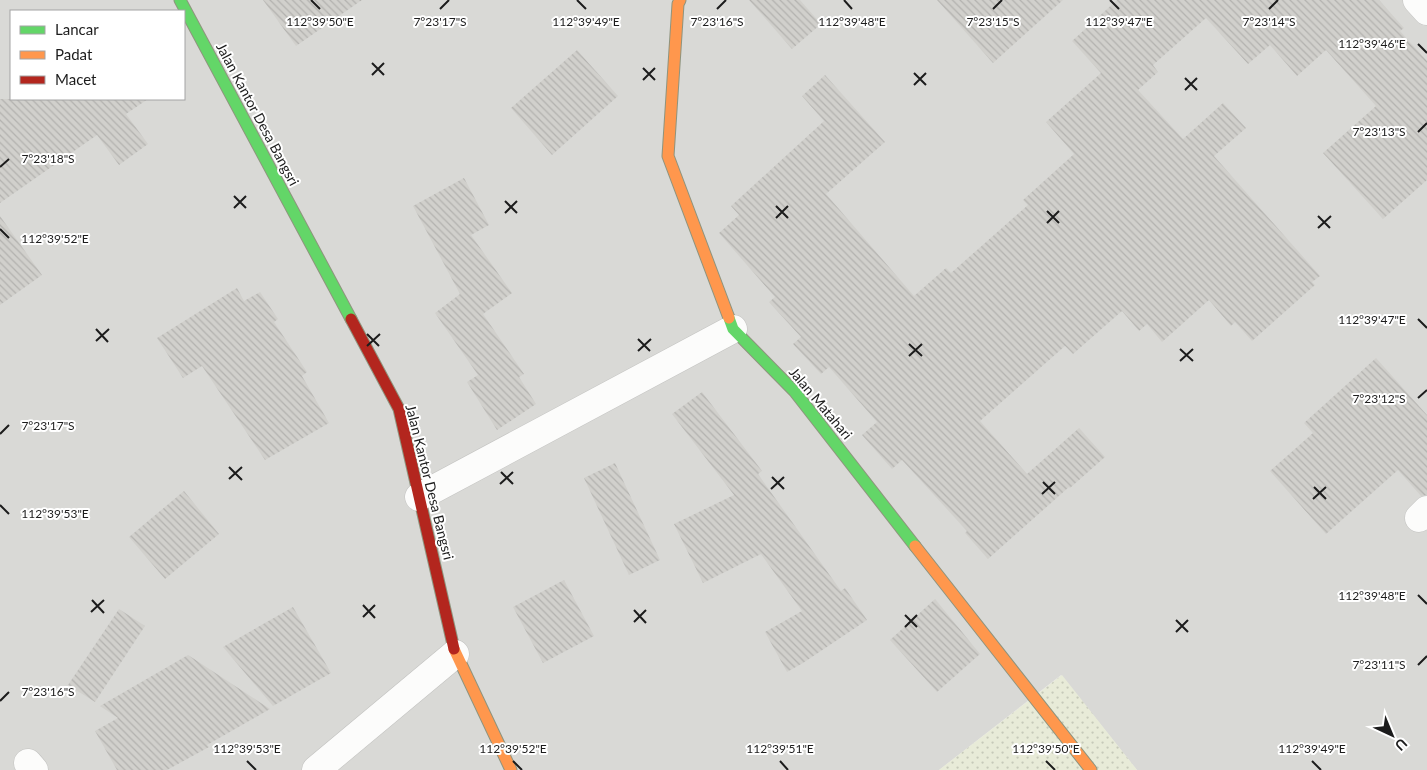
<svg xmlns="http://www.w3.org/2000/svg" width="1427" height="770" font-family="Lato,sans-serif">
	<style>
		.residential { fill: #d9d9d6; fill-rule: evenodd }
		.farmland { fill: url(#farmland-dots) }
		.building { fill: url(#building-back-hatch) }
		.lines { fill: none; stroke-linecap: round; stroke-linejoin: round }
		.street-casing { stroke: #c3c3c1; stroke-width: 29 }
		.fast-casing { stroke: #8f947e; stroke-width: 13 }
		.slow-casing { stroke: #8f947e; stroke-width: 13 }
		.jam-casing { stroke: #8f947e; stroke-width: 13 }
		.street { stroke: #fcfcfb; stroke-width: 28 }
		.fast { stroke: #63d668; stroke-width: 11 }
		.slow { stroke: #ff974d; stroke-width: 11 }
		.jam { stroke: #b3261e; stroke-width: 11 }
		.ticks { fill: none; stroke: #1c1c1c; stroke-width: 2 }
		.labels { text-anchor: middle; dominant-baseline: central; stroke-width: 4; stroke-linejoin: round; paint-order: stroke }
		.street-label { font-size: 14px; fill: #1c1c1c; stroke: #fff }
		.ticks-label { font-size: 12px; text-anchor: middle; fill: #1c1c1c; stroke: #fff; stroke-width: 4; stroke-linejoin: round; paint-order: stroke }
	</style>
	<defs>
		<pattern id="farmland-dots" width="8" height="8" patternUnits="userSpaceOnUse" patternTransform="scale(1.25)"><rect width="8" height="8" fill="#e8ebd8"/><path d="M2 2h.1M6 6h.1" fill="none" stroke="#c6c9b9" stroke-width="1.8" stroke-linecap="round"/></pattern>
		<pattern id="building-back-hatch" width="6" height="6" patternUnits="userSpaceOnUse" patternTransform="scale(1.25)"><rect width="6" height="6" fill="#d1d0cc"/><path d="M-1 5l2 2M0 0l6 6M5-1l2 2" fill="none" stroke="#b3b2af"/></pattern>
	</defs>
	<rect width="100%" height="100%" fill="#eaeae5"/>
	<!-- residential -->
	<path class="residential" d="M0,0H1427V770H1137L1061,675L939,770H0ZM11,11H184V99H11Z"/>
	<!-- farmland -->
	<polygon class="farmland" points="1062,675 1137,770 939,770"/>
	<!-- building -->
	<g class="building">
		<polygon points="263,0 362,0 296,46"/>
		<polygon points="749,0 800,0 821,24 792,49"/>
		<polygon points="937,0 1063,0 993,63"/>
		<polygon points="1117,0 1379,0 1404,28 1400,31 1427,61 1427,180 1383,219 1323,153 1376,106 1326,50 1297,76 1270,45 1248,64 1206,18 1153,65 1158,72 1138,90 1183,139 1223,103 1246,128 1214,156 1320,276 1312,282 1315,285 1252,341 1235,322 1231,326 1209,300 1162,342 1147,324 1139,331 1122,311 1073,354 1065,346 980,421 1027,474 1079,428 1105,457 1070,488 1069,487 988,559 965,533 967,531 902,460 892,469 862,435 877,422 829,367 821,374 793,344 801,337 769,302 775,297 719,233 739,215 731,206 824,121 802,96 825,75 885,142 826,194 914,296 946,268 951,273 1028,205 1023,200 1074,154 1046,122 1101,73 1072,41"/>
		<polygon points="577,50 618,96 552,155 511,108"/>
		<polygon points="0,99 148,99 126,114 148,144 119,165 97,135 0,203"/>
		<polygon points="464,178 489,225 471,235 512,293 483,314 524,374 519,377 536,404 497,430 467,382 478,375 435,313 460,294 413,206"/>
		<polygon points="0,216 42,275 0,305"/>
		<polygon points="237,288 244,301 260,292 278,319 274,322 307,372 302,376 329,423 265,460 202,366 183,378 157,338"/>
		<polygon points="1376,358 1427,415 1427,495 1421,496 1398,470 1326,534 1270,471 1313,433 1304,423"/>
		<polygon points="702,392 762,471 758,474 841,591 845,588 867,620 803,663 787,672 765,632 802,611 761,554 703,583 674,524 734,495 672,414"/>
		<polygon points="615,463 660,560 629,575 584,478"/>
		<polygon points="184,491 219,534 165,579 129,537"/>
		<polygon points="564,580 594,636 543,663 513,607"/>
		<polygon points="935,599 980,654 937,692 890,640"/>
		<polygon points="293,607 331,673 273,706 223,647"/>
		<polygon points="119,609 145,626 95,702 68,685"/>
		<polygon points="188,655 270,709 207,745 209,747 167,770 117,770 95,731 118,718 100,706"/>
	</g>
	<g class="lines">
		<!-- street casing -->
		<g class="street-casing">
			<g id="street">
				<polyline points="1417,0 1427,11"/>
				<polyline points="419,497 733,329"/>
				<polyline points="1419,518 1427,510"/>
				<polyline points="28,763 34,770"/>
				<polyline points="316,770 455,654"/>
			</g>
		</g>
		<!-- fast casing -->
		<g class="fast-casing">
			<g id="fast">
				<polyline points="180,0 351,319"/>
				<polyline points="729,318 733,329 795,392 915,546"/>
			</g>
		</g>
		<!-- slow casing -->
		<g class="slow-casing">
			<g id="slow">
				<polyline points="680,0 678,4 668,156 729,318"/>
				<polyline points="915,546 1091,770"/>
				<polyline points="454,649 511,770"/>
			</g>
		</g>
		<!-- jam casing -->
		<g class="jam-casing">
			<polyline id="jam" points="351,319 399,409 454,649"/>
		</g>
		<!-- street -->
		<use href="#street" class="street"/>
		<!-- fast -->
		<use href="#fast" class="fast"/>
		<!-- slow -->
		<use href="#slow" class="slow"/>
		<!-- jam -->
		<use href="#jam" class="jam"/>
	</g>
	<!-- ticks -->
	<path class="ticks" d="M311,0L320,9M577,0L586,9M844,0L852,9M1110,0L1119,9M440,9L449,0M717,9L726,0M993,9L1002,0M1269,9L1278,0M1418,44L1427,53M372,63L384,75M643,68L655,80M914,73L926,85M372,75L384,63M1185,78L1197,90M643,80L655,68M914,85L926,73M1185,90L1197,78M1418,132L1427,123M0,167L9,159M234,196L246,208M505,201L517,213M776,206L788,218M234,208L246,196M1047,211L1059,223M505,213L517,201M1318,216L1330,228M776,218L788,206M1047,223L1059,211M1318,228L1331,216M0,229L9,238M1418,319L1427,328M96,329L108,342M367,334L379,346M638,339L650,351M96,341L109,329M909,344L922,356M367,346L380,334M1180,349L1193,361M638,351L651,339M909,356L922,344M1180,361L1193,349M1418,398L1427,390M0,434L9,425M229,467L242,480M501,472L513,484M772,477L784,489M229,479L242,467M1043,482L1055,494M500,484L513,472M1314,487L1326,499M771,489L784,477M1042,494L1055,482M1313,499L1326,487M0,505L9,514M1418,595L1427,604M92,600L104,613M363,605L375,618M634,610L646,623M91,612L104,600M905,615L917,627M363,617L375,605M1176,620L1188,632M634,622L646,610M905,627L917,615M1176,632L1188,620M1418,665L1427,656M0,701L9,692M247,761L256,770M513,761L522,770M780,761L788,770M1046,761L1055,770M1312,761L1321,770"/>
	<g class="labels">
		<!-- street labels -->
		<g class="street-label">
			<text transform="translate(258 114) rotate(62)">Jalan Kantor Desa Bangsri</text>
			<text transform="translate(821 403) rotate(50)">Jalan Matahari</text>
			<text transform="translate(430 482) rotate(76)">Jalan Kantor Desa Bangsri</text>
		</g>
	</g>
	<g class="ticks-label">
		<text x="440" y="26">7°23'17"S</text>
		<text x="717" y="26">7°23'16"S</text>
		<text x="993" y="26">7°23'15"S</text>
		<text x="1269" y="26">7°23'14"S</text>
		<text x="320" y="26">112°39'50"E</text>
		<text x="586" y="26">112°39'49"E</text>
		<text x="852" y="26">112°39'48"E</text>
		<text x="1119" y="26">112°39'47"E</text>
		<text x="1372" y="48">112°39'46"E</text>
		<text x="1379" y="136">7°23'13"S</text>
		<text x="48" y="163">7°23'18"S</text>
		<text x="55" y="243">112°39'52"E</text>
		<text x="1372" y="324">112°39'47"E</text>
		<text x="1379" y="403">7°23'12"S</text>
		<text x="48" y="430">7°23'17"S</text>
		<text x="55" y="518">112°39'53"E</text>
		<text x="1372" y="600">112°39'48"E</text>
		<text x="1379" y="669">7°23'11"S</text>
		<text x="48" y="696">7°23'16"S</text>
		<text x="247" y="753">112°39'53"E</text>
		<text x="513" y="753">112°39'52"E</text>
		<text x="780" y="753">112°39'51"E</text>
		<text x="1046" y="753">112°39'50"E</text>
		<text x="1312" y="753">112°39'49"E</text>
	</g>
	<!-- legend -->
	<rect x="10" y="10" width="175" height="90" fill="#ffffff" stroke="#a4a4a4"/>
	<rect x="20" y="26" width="25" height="8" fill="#63d668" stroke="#a4a4a4"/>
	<text x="55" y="35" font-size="15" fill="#1c1c1c">Lancar</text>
	<rect x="20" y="51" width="25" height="8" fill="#ff974d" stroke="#a4a4a4"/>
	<text x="55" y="60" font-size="15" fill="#1c1c1c">Padat</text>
	<rect x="20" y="76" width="25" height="8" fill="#b3261e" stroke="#a4a4a4"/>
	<text x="55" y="85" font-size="15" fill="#1c1c1c">Macet</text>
	<!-- north arrow -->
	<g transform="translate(1392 735) rotate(136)" stroke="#ffffff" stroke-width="4" paint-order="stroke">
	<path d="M0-4L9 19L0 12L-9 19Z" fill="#1c1c1c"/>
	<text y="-8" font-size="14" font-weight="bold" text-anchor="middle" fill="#1c1c1c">U</text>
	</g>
</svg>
